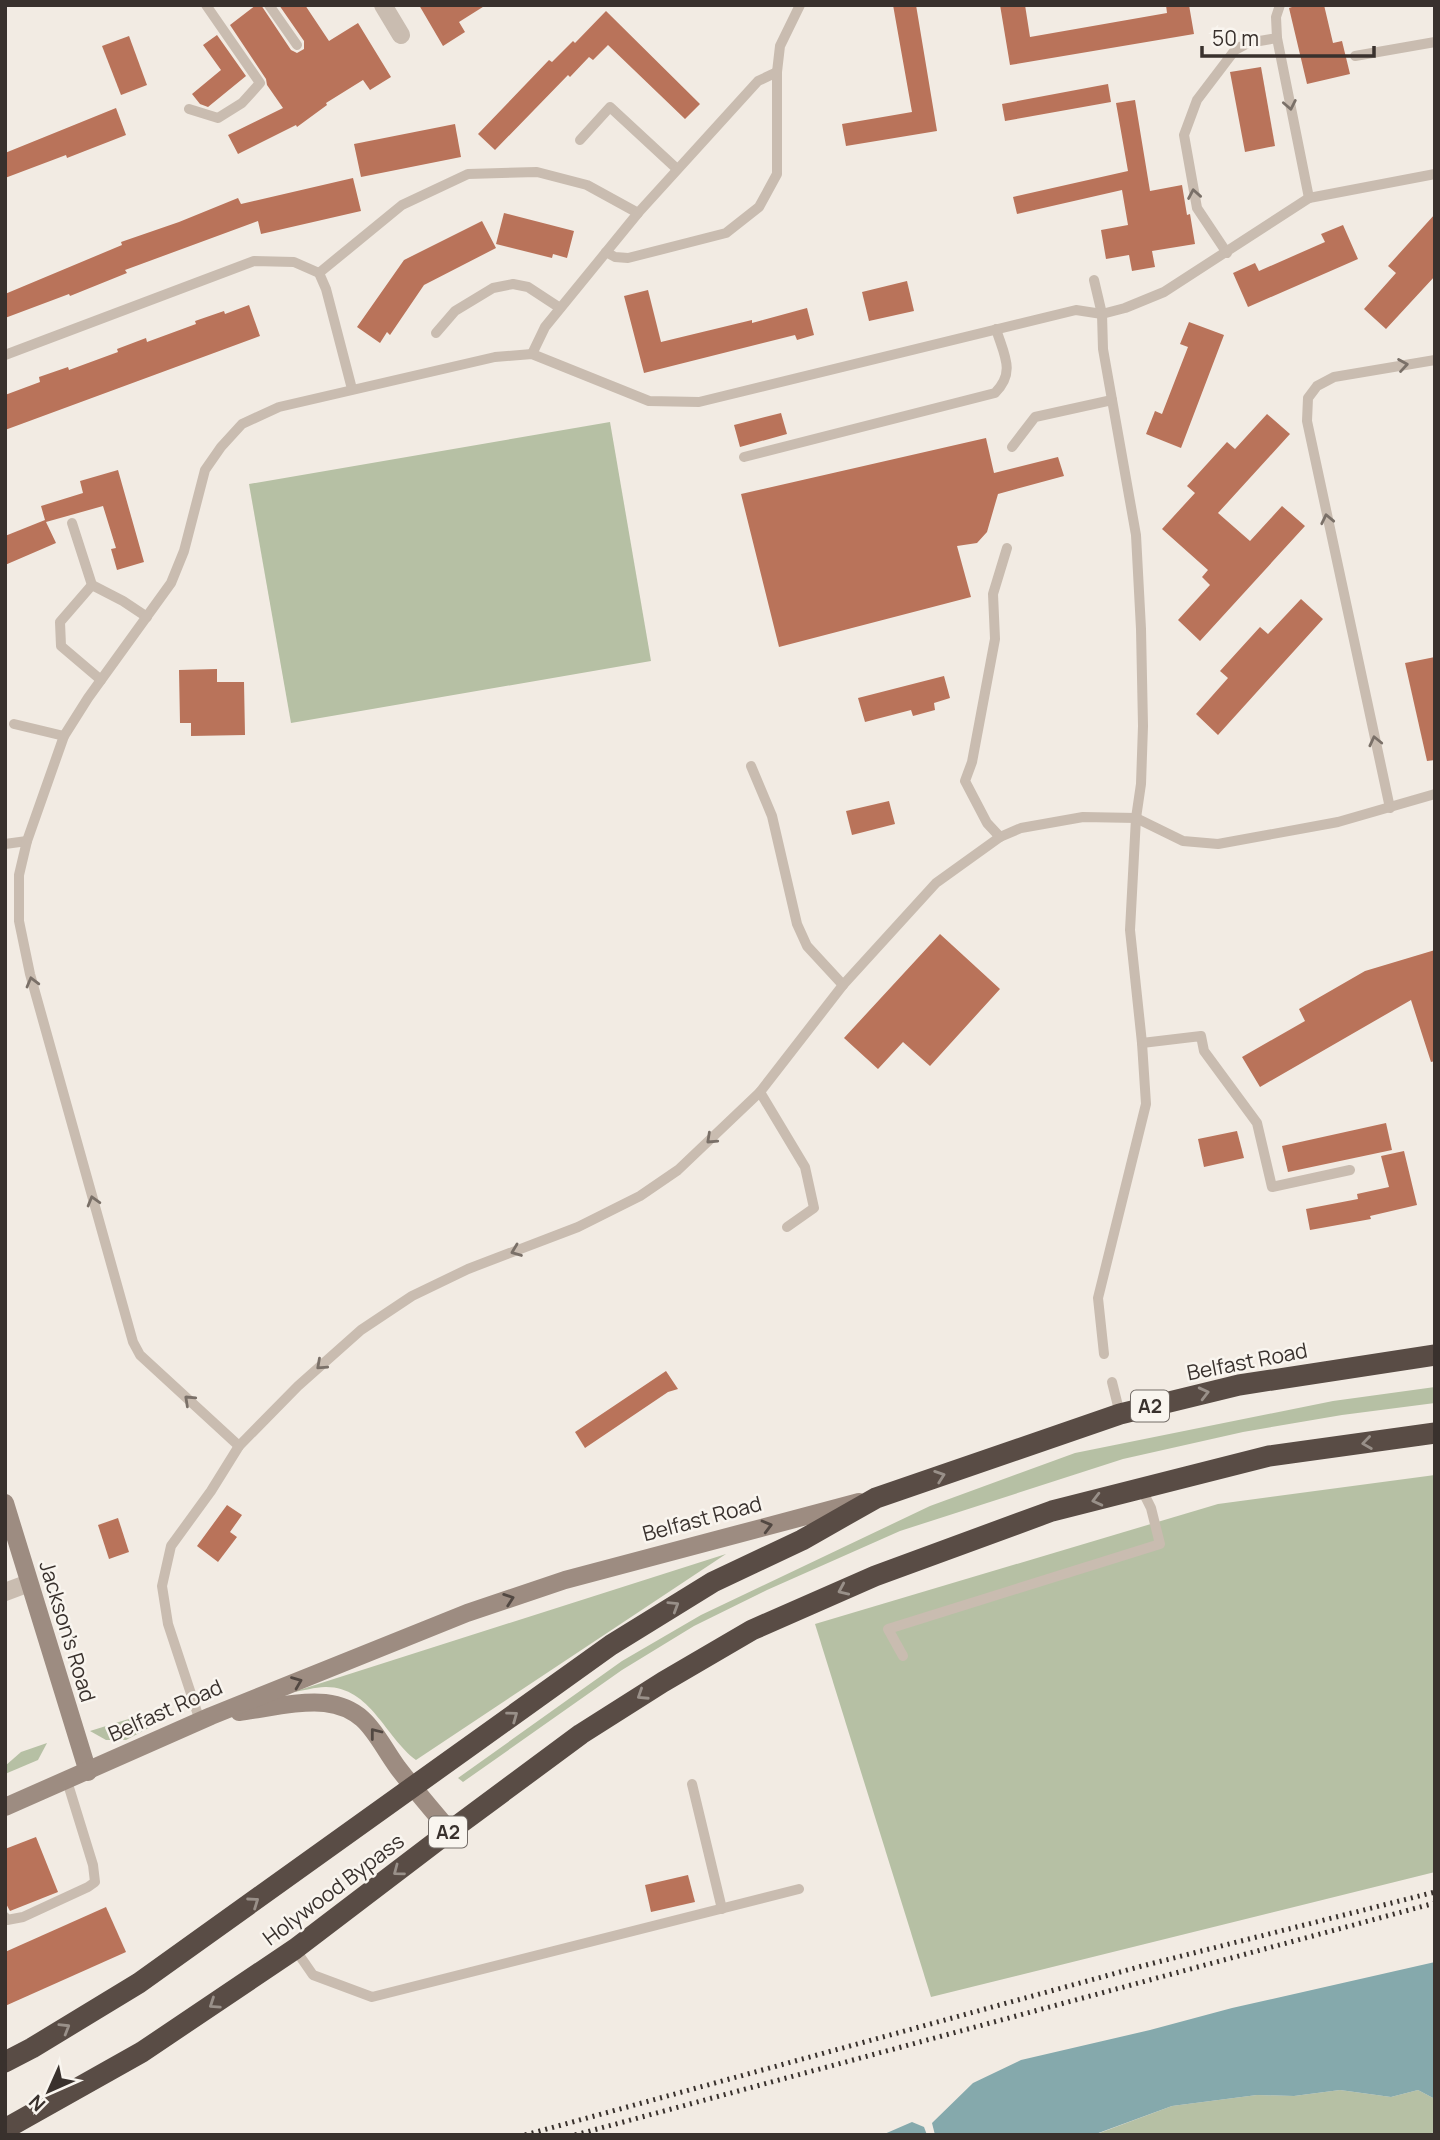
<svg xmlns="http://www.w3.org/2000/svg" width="1440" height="2140" font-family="Manrope,sans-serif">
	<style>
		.green { fill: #b6c0a4 }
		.water { fill: #85a9ac }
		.building { fill: #b9735a }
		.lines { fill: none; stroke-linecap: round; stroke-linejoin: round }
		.lane { stroke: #c9bcb0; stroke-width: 10 }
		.street { stroke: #c9bcb0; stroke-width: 18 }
		.secondary { stroke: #9d8c81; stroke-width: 18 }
		.highway { stroke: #594c45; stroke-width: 21 }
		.rail { stroke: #39312d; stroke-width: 5; stroke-dasharray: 2 5; stroke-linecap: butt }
		.oneway { stroke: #7a7068 }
		.oneway2 { stroke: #999089 }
		.oneway3 { stroke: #524842 }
		.labels { text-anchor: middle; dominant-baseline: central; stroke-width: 5; stroke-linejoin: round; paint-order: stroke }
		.shield { fill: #f9f5ef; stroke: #736c67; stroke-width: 2 }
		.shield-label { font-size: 19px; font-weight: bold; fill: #39312d }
		.street-label { font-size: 21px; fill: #39312d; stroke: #f9f5ef }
	</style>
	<rect width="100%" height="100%" fill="#f2ebe3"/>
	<!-- green -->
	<g class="green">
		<polygon points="610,422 651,661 291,723 249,484"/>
		<polygon points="1435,1387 1435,1403 1342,1415 1243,1432 1123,1459 900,1531 767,1590 694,1626 622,1670 463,1782 458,1778 622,1661 701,1615 930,1506 1075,1453 1333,1401"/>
		<polygon points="1435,1475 1435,1872 931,1997 815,1624 1218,1504"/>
		<path d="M726,1554L416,1760C385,1737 370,1686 325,1687C315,1687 303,1691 293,1692Z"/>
		<polygon points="167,1707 160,1722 126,1740 106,1740 90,1731"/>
		<polygon points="47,1743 38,1760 5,1774 5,1766 21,1752"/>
		<polygon points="1340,2090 1391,2097 1418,2090 1435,2099 1435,2135 1094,2135 1172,2106 1257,2095 1294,2096"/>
	</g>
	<!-- water -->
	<g class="water">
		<polygon points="1435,1962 1435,2099 1418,2090 1391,2097 1340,2090 1294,2096 1257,2095 1172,2106 1093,2135 935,2135 932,2123 973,2083 1021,2060 1150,2030 1232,2008"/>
		<polygon points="912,2122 924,2127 927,2135 882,2135"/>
	</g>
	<!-- building -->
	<g class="building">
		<polygon points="256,5 261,5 291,50 297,53 304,49 304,41 279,5 305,5 329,41 358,23 391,77 370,90 363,80 326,103 327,105 297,127 296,125 238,154 228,135 283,108 267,85 266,79 230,25"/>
		<polygon points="419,5 486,5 459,22 465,32 443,46"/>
		<polygon points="893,5 916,5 937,131 846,146 842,124 912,112"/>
		<polygon points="1000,5 1025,5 1030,37 1167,13 1166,5 1189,5 1194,34 1010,65"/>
		<polygon points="1298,5 1324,5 1333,43 1342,41 1350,74 1307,84 1289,8"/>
		<polygon points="606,11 700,104 685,119 608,45 593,60 589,57 570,77 568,75 495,150 478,134 549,60 552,62 573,41 575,43"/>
		<polygon points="217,35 246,76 208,107 200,104 192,94 221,70 203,45"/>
		<polygon points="129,36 147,85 121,95 102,46"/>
		<polygon points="1261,67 1275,146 1245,152 1230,72"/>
		<polygon points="1108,84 1111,102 1005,121 1002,104"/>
		<polygon points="1135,100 1150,191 1182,185 1187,215 1190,214 1195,244 1152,251 1155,267 1132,271 1129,255 1106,259 1101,230 1128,225 1122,190 1017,214 1013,197 1128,171 1116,103"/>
		<polygon points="116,108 126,135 67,158 66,155 5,178 5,153"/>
		<polygon points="455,124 461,157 361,177 354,144"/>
		<polygon points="353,178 361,211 261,234 258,221 125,270 127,273 70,296 69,294 5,318 5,294 122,245 121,242 179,222 238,198 241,204"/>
		<polygon points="504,213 574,231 567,258 553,254 552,258 496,244"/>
		<polygon points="1435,214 1435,276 1386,329 1364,309 1396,273 1388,266"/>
		<polygon points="482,221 496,248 424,285 390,335 387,332 380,343 357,327 404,260"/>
		<polygon points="1343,225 1358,259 1248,307 1233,273 1255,263 1259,271 1325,242 1321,234"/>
		<polygon points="907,281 914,311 869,321 862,292"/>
		<polygon points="648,290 661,342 752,320 752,323 807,308 814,335 797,340 795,335 644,373 624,296"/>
		<polygon points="249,305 260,336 5,430 5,395 40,382 39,377 68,367 69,370 118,352 117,349 146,338 147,342 196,324 195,321 224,311 225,314"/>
		<polygon points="1189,322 1224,335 1181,448 1146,434 1155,411 1162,414 1188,347 1180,344"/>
		<polygon points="781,413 787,434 740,447 734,425"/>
		<polygon points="1267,414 1290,434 1218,513 1250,541 1282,506 1305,526 1200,641 1178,620 1210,585 1202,577 1208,570 1162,529 1195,493 1187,486 1227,442 1235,449"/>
		<polygon points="986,438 994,473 1058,457 1064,476 998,494 987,532 977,543 957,546 971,597 779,647 741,494"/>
		<polygon points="118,470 144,562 117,570 111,549 116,548 103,506 46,522 56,543 5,565 5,536 45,520 41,506 83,493 80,481"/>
		<polygon points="1301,599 1323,619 1218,735 1196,714 1228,678 1220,671 1260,627 1268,634"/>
		<polygon points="1435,657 1435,760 1427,761 1405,663"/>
		<polygon points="217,669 217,682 244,682 245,735 191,736 191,723 180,723 179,670"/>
		<polygon points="944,676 950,698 934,703 935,710 913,716 911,710 865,722 858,698"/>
		<polygon points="889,801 895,824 852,835 846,811"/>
		<polygon points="940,934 1000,989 930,1066 903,1042 878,1069 844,1038"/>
		<polygon points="1435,950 1435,1061 1431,1062 1411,1000 1260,1087 1242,1057 1305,1021 1299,1009 1365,971"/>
		<polygon points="1386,1123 1392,1150 1288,1172 1282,1146"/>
		<polygon points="1237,1131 1244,1158 1204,1167 1198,1139"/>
		<polygon points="1404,1151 1417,1205 1370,1216 1371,1219 1310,1230 1306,1209 1358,1199 1357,1194 1389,1187 1381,1156"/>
		<polygon points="666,1371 678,1389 668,1392 585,1448 575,1432"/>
		<polygon points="227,1505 242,1515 230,1532 237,1537 218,1562 197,1546"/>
		<polygon points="118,1518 129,1552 109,1559 98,1525"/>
		<polygon points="36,1837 58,1892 10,1911 5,1902 5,1849"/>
		<polygon points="688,1875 695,1902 651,1912 645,1885"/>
		<polygon points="106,1907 126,1952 5,2006 5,1952"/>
	</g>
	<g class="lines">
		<!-- lane -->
		<g class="lane">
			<polyline points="269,5 297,45"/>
			<polyline points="1280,5 1276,17 1277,38 1309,198"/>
			<polyline points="1355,56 1435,42"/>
			<polyline points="189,109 218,118 242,103 260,83 206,5"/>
			<polyline points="580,140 610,107 677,169"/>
			<polyline points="606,252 615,257 628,258 726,233 759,207 777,174 777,72 780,46 800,5"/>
			<polyline points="1227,253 1197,208 1184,135 1197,100 1235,50 1248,43 1277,38"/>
			<polyline points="319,273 402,205 468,174 537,172 587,185 638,213"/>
			<polyline points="1094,280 1102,314 1103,349 1136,535 1141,629 1143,726 1141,784 1136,818 1130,930 1142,1043 1146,1104 1098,1298 1104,1354"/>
			<polyline points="436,333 455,311 493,288 513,284 528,287 560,308"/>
			<polyline points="532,354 545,327 638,213 758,81 777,72"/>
			<polyline points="5,355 254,261 294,262 319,273 326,289 352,389"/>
			<polyline points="1012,447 1035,417 1112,400"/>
			<path d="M744,457L995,393C1016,372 1004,355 996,329"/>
			<polyline points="72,523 92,585"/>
			<polyline points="101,680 61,646 60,622 92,585 123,601 147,617"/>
			<polyline points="14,724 64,736"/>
			<polyline points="751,766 772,816 797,924 807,946 843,985"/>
			<polyline points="1390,808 1307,421 1308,398 1317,386 1334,377 1435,360"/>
			<polyline points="1000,837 987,823 965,781 972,762 995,639 993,594 1007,548"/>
			<polyline points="5,844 27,841"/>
			<polyline points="1142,1043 1201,1036 1204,1051 1257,1123 1272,1187 1350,1170"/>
			<polyline points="760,1092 805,1167 814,1208 787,1227"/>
			<polyline points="1112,1382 1120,1414"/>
			<polyline points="239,1446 140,1355 133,1342 30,974 19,921 19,875 27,841 64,736 88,698 171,583 184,551 205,470 221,447 242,424 279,407 495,357 532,354 649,401 699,402 1076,310 1102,314 1125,308 1164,292 1309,198 1435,174"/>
			<polyline points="903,1656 888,1629 1160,1544 1151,1508 1141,1488"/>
			<polyline points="200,1721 168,1624 162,1586 171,1546 211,1491 239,1446 298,1386 361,1330 412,1296 468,1269 578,1227 640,1196 678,1170 760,1092 843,985 936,883 1000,837 1021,828 1083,817 1136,818 1183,841 1218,844 1338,822 1435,794"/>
			<polyline points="692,1784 722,1909"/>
			<polyline points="5,1917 7,1920 23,1917 88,1887 95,1882 93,1865 67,1781"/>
			<polyline points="295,1949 313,1975 372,1997 799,1889"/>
		</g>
		<!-- street -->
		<g class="street">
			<polyline points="383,5 401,35"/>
			<polyline points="5,1592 29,1583"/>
		</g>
		<!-- secondary -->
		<g class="secondary">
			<polyline points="5,1503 88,1772"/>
			<path d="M239,1712C263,1709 301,1700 325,1703C368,1708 376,1738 398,1768C415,1790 432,1810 450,1831"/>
			<polyline points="5,1807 211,1716 467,1613 565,1580 859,1502"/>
		</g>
		<!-- highway -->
		<g class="highway">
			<polyline points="5,2062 32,2048 139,1983 611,1645 713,1582 802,1540 876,1498 1120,1414 1239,1385 1435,1355"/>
			<polyline points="5,2129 142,2052 295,1949 450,1831 581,1734 663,1682 752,1630 875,1576 1052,1511 1269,1456 1435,1433"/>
		</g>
		<!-- rail -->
		<g class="rail">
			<polyline points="525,2135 1142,1966 1435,1892"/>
			<polyline points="575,2135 1435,1903"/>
		</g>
	</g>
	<!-- one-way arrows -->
	<defs><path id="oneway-chevron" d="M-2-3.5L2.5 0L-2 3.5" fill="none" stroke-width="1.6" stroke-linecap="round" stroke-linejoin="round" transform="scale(1.75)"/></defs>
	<g class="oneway">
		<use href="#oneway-chevron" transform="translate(1290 105) rotate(79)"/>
		<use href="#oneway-chevron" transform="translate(1194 194) rotate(-100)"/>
		<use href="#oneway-chevron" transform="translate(1403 365) rotate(-9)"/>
		<use href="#oneway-chevron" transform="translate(1327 519) rotate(-102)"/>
		<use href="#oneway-chevron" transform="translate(1375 741) rotate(-103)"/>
		<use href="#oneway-chevron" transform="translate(32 982) rotate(-105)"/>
		<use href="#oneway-chevron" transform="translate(711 1139) rotate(137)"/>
		<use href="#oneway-chevron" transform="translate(93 1201) rotate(-106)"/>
		<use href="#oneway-chevron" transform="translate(516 1251) rotate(159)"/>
		<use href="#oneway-chevron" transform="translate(321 1365) rotate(138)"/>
		<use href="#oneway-chevron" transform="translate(189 1400) rotate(-137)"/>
	</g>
	<g class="oneway2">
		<use href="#oneway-chevron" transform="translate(1204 1393) rotate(-14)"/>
		<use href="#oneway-chevron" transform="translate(1367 1443) rotate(172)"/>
		<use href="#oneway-chevron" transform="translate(940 1476) rotate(-19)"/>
		<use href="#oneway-chevron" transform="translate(1097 1500) rotate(166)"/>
		<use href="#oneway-chevron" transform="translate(843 1590) rotate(156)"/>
		<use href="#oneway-chevron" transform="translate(674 1606) rotate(-32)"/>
		<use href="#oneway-chevron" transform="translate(642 1695) rotate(147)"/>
		<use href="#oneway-chevron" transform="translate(513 1716) rotate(-36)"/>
		<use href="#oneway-chevron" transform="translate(398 1871) rotate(143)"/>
		<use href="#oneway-chevron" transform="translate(254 1902) rotate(-35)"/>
		<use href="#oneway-chevron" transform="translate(214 2004) rotate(146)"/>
		<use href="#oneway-chevron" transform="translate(65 2028) rotate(-31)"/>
	</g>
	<g class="oneway3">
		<use href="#oneway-chevron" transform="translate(767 1526) rotate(-15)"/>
		<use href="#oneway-chevron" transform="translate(509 1599) rotate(-19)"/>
		<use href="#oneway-chevron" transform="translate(297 1682) rotate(-22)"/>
		<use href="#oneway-chevron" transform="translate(375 1733) rotate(-128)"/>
	</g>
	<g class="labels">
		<!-- shield labels -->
		<g class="shield">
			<rect x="1131" y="1390.5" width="38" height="31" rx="5"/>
			<rect x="429" y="1816.5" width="38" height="31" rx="5"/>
		</g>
		<g class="shield-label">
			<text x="1150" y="1406">A2</text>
			<text x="448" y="1832">A2</text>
		</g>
		<!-- street labels -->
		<g class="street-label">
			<text transform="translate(1247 1361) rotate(-11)">Belfast Road</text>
			<text transform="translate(702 1518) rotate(-15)">Belfast Road</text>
			<text transform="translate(68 1631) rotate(73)">Jackson's Road</text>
			<text transform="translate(165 1710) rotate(-24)">Belfast Road</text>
			<text transform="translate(333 1889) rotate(-37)">Holywood Bypass</text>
		</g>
	</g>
	<!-- border -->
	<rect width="1440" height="2140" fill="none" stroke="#39312d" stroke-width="14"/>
	<!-- north arrow -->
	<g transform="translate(49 2091) rotate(225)" stroke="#f9f5ef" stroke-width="5" paint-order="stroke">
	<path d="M0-5L12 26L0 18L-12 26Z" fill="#39312d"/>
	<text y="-10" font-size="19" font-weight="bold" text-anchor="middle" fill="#39312d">N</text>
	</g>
	<!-- scale -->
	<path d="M1202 46v10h172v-10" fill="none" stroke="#39312d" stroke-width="3.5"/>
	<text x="1212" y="46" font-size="21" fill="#39312d" stroke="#f9f5ef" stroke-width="5" paint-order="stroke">50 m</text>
</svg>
